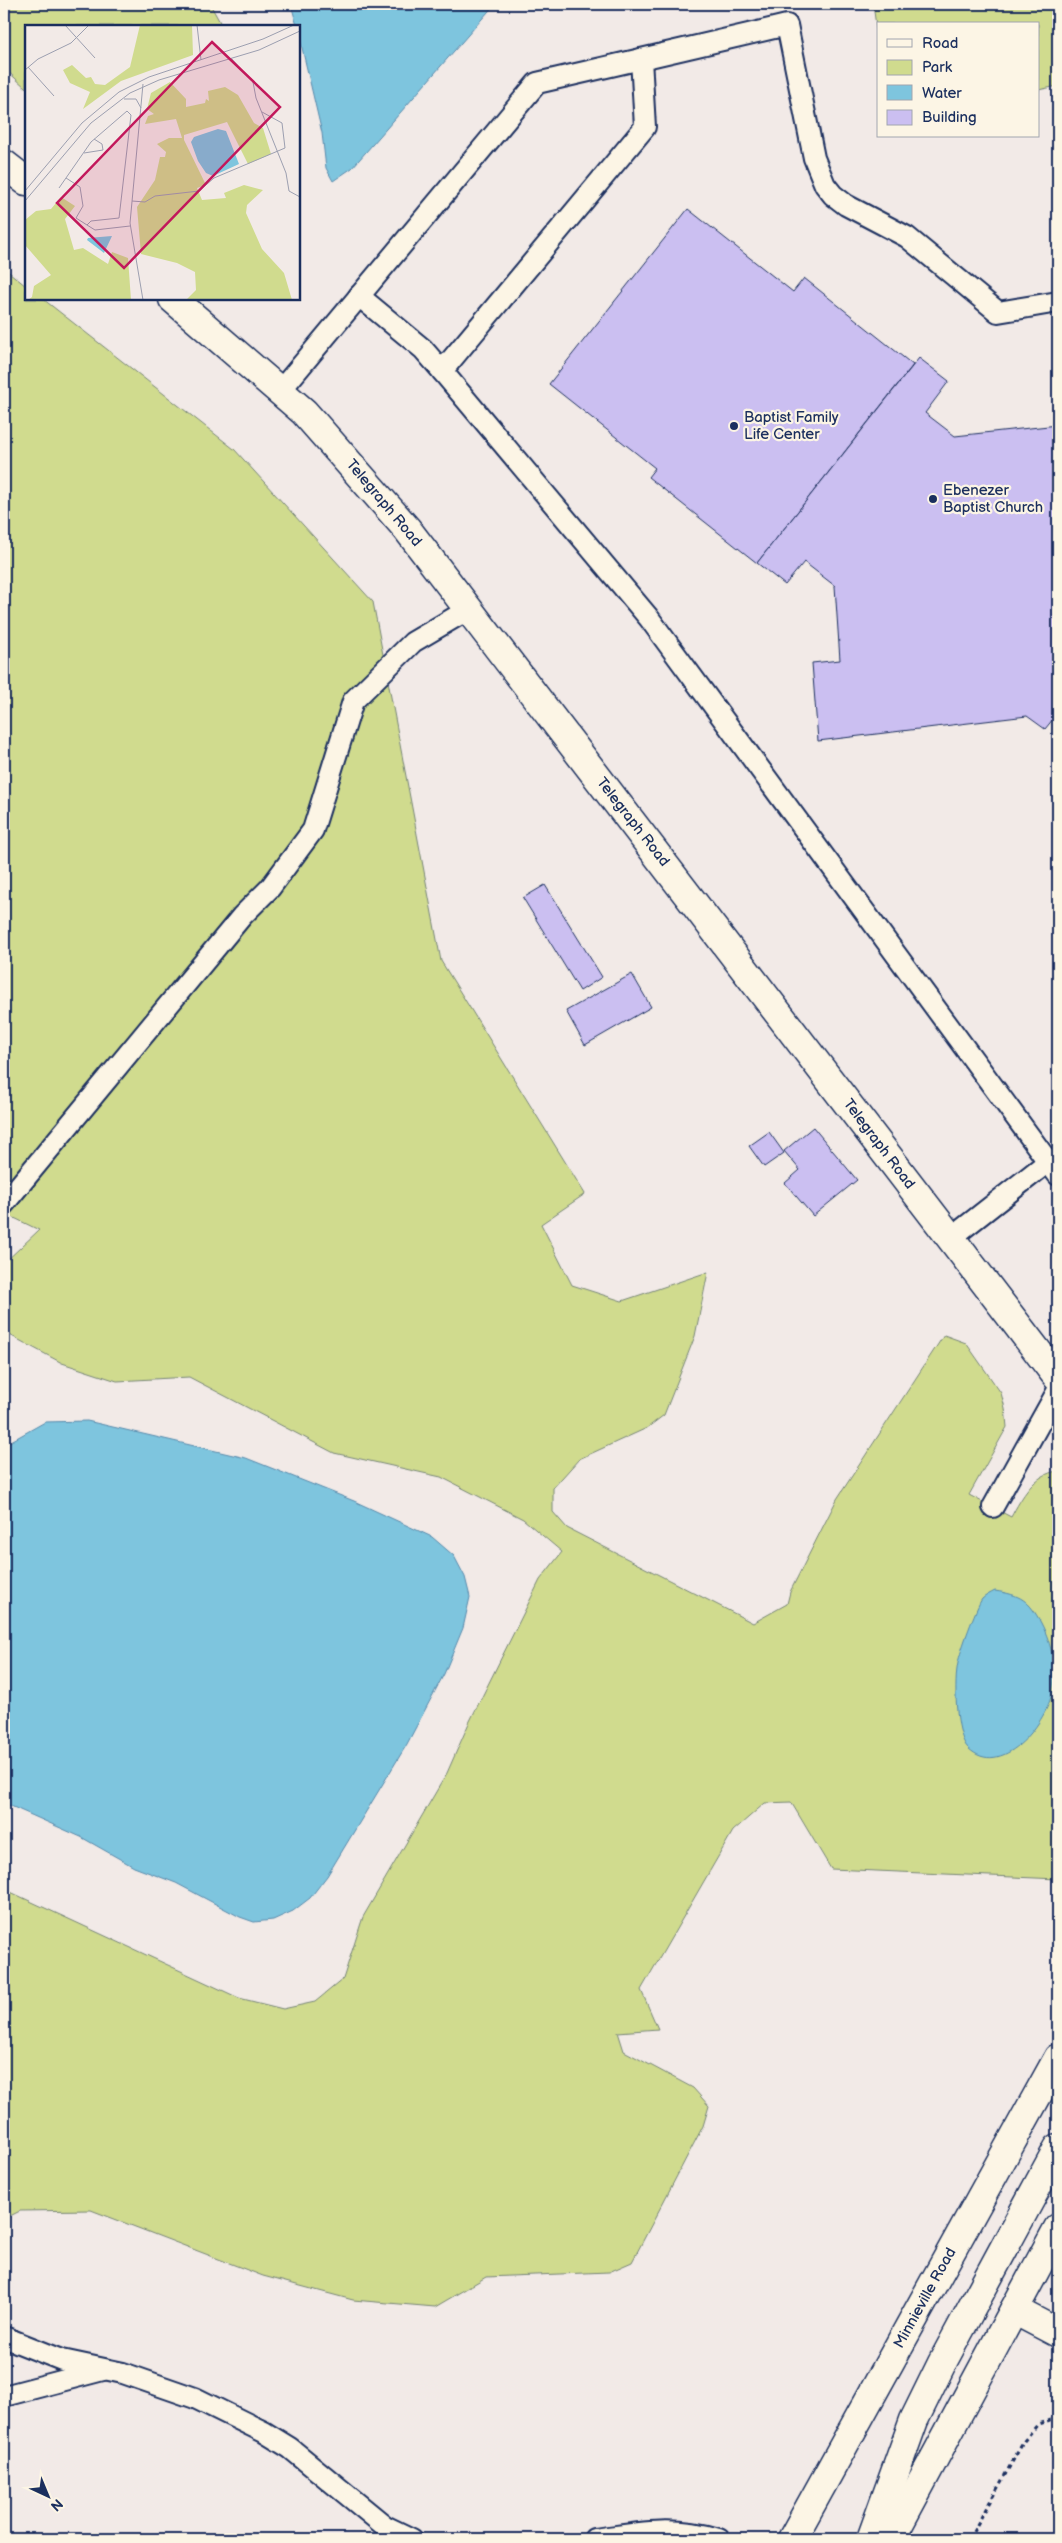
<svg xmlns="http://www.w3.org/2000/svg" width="1062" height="2543" font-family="'Balsamiq Sans',sans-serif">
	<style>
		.green { fill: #d0db8e; stroke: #768576 }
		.water { fill: #7ec5de; stroke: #5689ab }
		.building { fill: #cbbff1; stroke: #1b2f5e }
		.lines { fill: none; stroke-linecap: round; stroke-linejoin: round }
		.lane-casing { stroke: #1b2f5e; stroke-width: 24 }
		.street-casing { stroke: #1b2f5e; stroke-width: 31 }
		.secondary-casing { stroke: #1b2f5e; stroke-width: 31 }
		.primary-casing { stroke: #1b2f5e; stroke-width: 31 }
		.path { stroke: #1b2f5e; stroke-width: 3; stroke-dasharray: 4 4; stroke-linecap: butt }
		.lane { stroke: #fcf5e5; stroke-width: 20 }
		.street { stroke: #fcf5e5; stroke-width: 28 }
		.secondary { stroke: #fcf5e5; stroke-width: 28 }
		.primary { stroke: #fcf5e5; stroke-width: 28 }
		.poi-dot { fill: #1b2f5e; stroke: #fcf5e5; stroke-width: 2 }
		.labels { text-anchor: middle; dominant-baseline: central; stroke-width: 4.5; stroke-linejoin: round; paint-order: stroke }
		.poi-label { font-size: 15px; fill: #1b2f5e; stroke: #fcf5e5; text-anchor: start }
		.street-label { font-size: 15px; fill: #1b2f5e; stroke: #fcf5e5 }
		.inset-road { fill: none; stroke: #9c9fb0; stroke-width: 1 }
		.view { fill: #c2185b; fill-opacity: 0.15; stroke: #c2185b; stroke-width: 2.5 }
		.inset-edge { fill: none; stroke: #1b2f5e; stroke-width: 2.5 }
	</style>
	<rect width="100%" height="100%" fill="#f2eae7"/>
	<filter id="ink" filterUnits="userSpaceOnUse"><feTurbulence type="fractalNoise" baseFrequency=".02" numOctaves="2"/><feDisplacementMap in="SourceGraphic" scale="10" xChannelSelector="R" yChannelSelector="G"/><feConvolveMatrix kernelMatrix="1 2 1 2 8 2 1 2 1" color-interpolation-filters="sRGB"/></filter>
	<g filter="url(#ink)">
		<!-- green -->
		<g class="green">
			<polygon points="4,4 210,4 222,26 26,26 26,88 4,68"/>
			<polygon points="873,4 1058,4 1058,86 1038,90 1038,24 878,24 878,41"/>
			<path d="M4,268L26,286V299H43L234,449L373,602L441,961L585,1194L541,1224L572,1285L622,1301L708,1272L695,1336L664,1415L647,1428L579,1459L553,1488V1512L567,1528L753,1623L787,1604L790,1592L837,1499L944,1335L966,1343L1001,1393L1005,1408L1007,1427L969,1495L1011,1517C1022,1497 1034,1474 1058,1471V1879L831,1869L791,1802L765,1803L733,1831L641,1990L658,2029L618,2032L624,2051L693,2088L709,2106L703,2126L632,2262L609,2272L486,2277L435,2307L353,2300L263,2276L91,2210L20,2211L4,2219V1889L239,1998L283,2009L315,2002L343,1979L363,1917L447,1773L469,1723L540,1580L562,1552L523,1519L441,1477L334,1453L189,1377L117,1381L62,1363L4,1332V1263L39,1230L4,1213Z"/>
		</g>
		<!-- water -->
		<g class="water">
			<polygon points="291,4 495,4 352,168 333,181 326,168 322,133 299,35 299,26 297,26"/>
			<polygon points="87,1421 246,1458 354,1501 432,1537 454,1556 465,1577 470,1597 463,1628 444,1674 407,1744 327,1876 310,1898 293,1911 273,1920 254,1922 240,1917 176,1883 134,1867 81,1837 4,1803 4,1445 45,1422"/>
			<path d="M995,1591C1021,1595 1029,1600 1041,1623C1052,1644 1057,1669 1052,1693C1045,1725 1001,1780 968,1748C955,1735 954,1680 958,1663C960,1652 976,1607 982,1599C985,1596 991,1593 995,1591Z"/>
		</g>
		<!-- building -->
		<g class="building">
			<polygon points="688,209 793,292 804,278 913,365 757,563 648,477 655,468 549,384"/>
			<polygon points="919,358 949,381 925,413 955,436 1058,425 1058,713 1045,729 1027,716 818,741 812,663 840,660 835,586 804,562 785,585 757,563"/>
			<polygon points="545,885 602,977 580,991 523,898"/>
			<polygon points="632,974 651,1007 585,1045 566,1011"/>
			<polygon points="813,1127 857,1180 813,1216 785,1183 800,1170 784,1151"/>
			<polygon points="769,1132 784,1153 764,1167 749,1146"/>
		</g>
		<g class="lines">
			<!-- lane casing -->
			<g class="lane-casing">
				<g id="lane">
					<polyline points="359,296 423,349 442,371"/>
					<polyline points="1058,302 998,312 907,237 846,205 833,195 825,185 814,158 787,25 641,59 645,127 442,371 649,618 1058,1175"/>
					<polyline points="280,391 537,83 641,59"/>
					<polyline points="4,1204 242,916 270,888 313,830 353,701 413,642 469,609"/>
					<polyline points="951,1238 1049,1161"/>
					<polyline points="993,1507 1058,1390"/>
					<polyline points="4,2337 62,2360 123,2373 195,2398 264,2432 290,2448 385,2526 412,2539"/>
					<polyline points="4,2396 103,2370"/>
					<path d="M594,2539C641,2533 672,2525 719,2539"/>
				</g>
			</g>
			<!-- street casing -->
			<g class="street-casing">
				<polyline id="street" points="1014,2310 1058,2333"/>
			</g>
			<!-- secondary casing -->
			<g class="secondary-casing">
				<g id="secondary">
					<polyline points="4,164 26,181"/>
					<polyline points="173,299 304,412 407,529 1058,1378"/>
				</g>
			</g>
			<!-- primary casing -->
			<g class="primary-casing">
				<g id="primary">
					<polyline points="792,2539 1058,2058"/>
					<polyline points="871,2539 914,2420 942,2363 1058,2148"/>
					<polyline points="891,2539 1058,2228"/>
				</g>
			</g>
			<!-- path -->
			<polyline class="path" points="969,2539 1024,2441 1038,2424 1056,2418 1053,2403 1058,2390"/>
			<!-- lane -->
			<use href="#lane" class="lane"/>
			<!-- street -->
			<use href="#street" class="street"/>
			<!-- secondary -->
			<use href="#secondary" class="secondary"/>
			<!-- primary -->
			<use href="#primary" class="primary"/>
		</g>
	</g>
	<!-- markers -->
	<g class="poi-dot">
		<circle cx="734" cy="426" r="5"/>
		<circle cx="933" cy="499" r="5"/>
	</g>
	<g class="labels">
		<!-- poi labels -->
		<g class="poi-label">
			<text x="744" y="417">Baptist Family<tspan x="744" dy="17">Life Center</tspan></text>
			<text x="943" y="490">Ebenezer<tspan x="943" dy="17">Baptist Church</tspan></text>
		</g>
		<!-- street labels -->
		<g class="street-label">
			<text transform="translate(384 503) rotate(50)">Telegraph Road</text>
			<text transform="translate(633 822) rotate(52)">Telegraph Road</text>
			<text transform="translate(879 1144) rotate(53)">Telegraph Road</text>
			<text transform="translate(925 2298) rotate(-61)">Minnieville Road</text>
		</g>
	</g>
	<!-- overview -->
	<g transform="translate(25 25)">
		<rect width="275" height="275" fill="#f2eae7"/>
		<path d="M115,0H167L168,30L96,56L58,84L65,67L45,58L38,45L47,40L61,53L66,52L70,59L80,60L105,42ZM145,57L161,74V82L180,78L181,74L184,76L183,66L200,62L213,70L229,98L238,103L246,129L223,139L202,97L159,110V115L181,160L172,163L177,175L201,173L199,168L219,160L238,165L222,180L221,188L237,224L259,248L267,275H161L171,265L170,247L152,238L116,229L112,182L130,155L135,132H140L141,127L132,119L144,113H157L151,94L120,99L123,91L129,89L122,84L126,68ZM36,172L50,181L40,194L49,225L58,223L83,239L87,227L103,233L106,275H3L7,272L9,261L26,250L0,220V195L11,186L26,184Z" fill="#d0db8e"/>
		<path d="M193,104L201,106L214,139L188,151L181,148L173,136L166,117L169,112ZM87,211L79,228L62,215L63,213Z" fill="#7ec5de"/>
		<path class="inset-road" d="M40,0L70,33M172,0L176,35M206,33L228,57L231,73L261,148L264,166L275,172M3,42L29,71M0,45L13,34L46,18L64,0M99,74H111L116,83M59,128L78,125L77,119L69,114M34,163L66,117L102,86L106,90L94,193L66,196L62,200L51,193L58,181L55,162L41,153M0,166L57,98L94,67L124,52L238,14L269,0M0,176L66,98L105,68L134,55L234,25L275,6M107,176L120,177L130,171L174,166L189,153L260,123L257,98L237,87M62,200L70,205L105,201M118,275L105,198L118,59"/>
		<path class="view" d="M187,17L255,82L99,243L32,178Z"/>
		<rect width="275" height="275" class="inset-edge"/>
	</g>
	<!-- margin -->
	<rect width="1062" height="2543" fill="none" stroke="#fcf5e5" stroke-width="20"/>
	<rect x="10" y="10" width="1042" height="2523" fill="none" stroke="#1b2f5e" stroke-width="2" filter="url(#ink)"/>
	<!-- legend -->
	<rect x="877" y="22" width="162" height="115" fill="#fcf5e5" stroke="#a2a6af"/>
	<rect x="887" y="39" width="25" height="8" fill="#fcf5e5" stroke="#a2a6af"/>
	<text x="922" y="48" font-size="15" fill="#1b2f5e">Road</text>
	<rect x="887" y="60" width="25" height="15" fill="#d0db8e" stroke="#a2a6af"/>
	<text x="922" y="72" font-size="15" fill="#1b2f5e">Park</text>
	<rect x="887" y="85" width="25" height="15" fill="#7ec5de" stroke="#a2a6af"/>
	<text x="922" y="98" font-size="15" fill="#1b2f5e">Water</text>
	<rect x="887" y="110" width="25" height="15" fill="#cbbff1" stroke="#a2a6af"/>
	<text x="922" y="122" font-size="15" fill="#1b2f5e">Building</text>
	<!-- north arrow -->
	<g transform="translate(48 2496) rotate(136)" stroke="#fcf5e5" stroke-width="4" paint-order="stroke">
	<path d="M0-4L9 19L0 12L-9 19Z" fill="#1b2f5e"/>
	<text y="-8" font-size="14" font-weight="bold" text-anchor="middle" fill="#1b2f5e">N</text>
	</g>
</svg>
